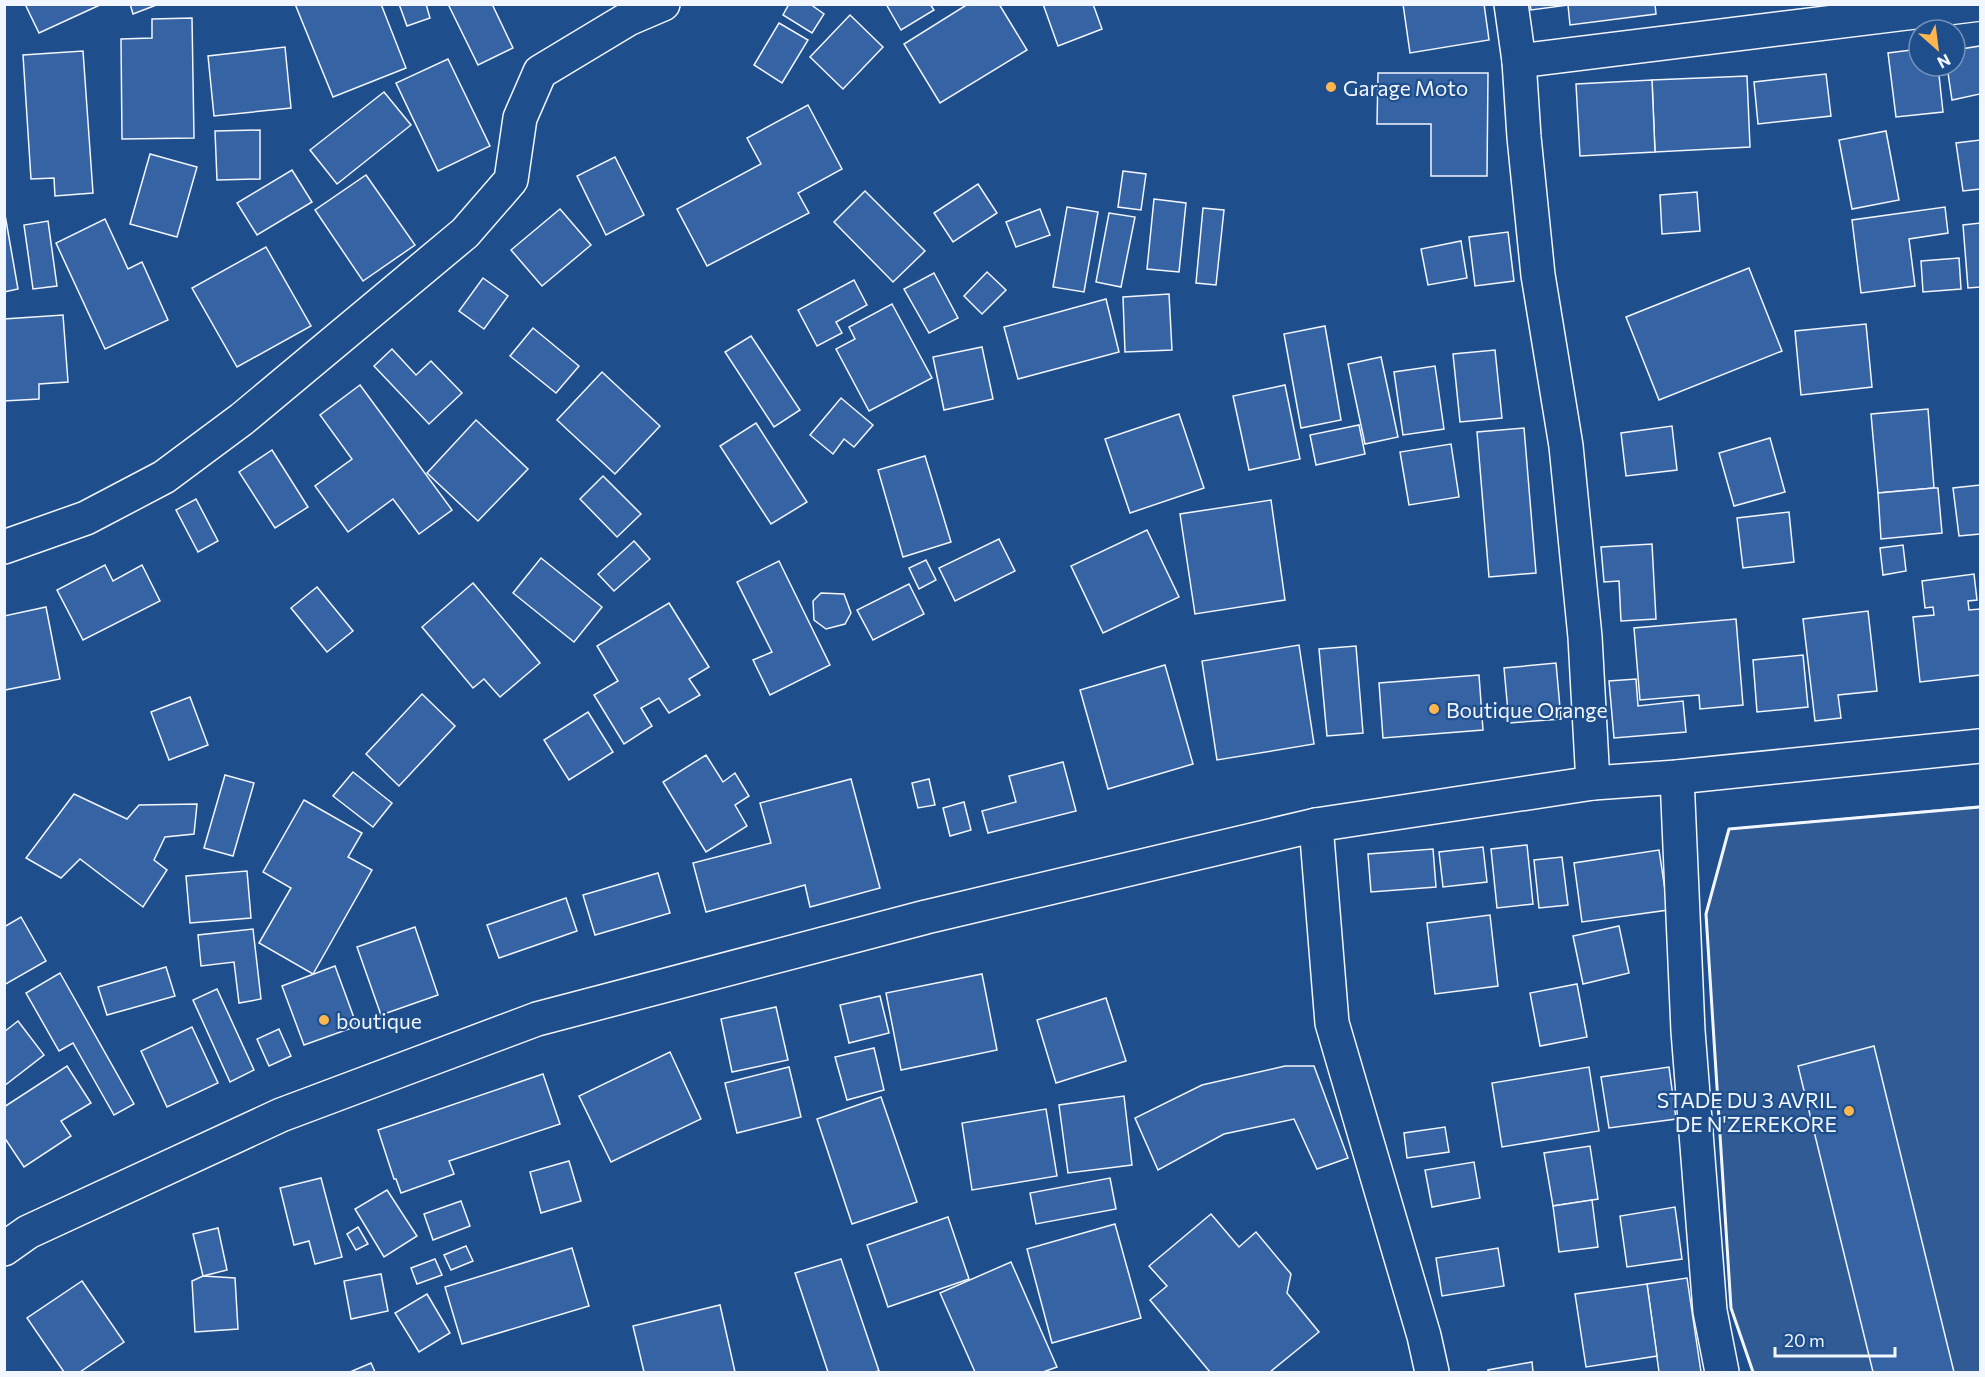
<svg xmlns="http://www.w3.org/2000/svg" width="1985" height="1377" font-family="Commissioner,sans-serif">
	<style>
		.built { fill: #305b95; stroke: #a8bbd7; stroke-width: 1.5 }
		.building { fill: #3563a3; stroke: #f2f6ff; stroke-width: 1.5 }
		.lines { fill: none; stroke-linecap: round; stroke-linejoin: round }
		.minor-casing { stroke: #f2f6ff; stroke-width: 36 }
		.minor { stroke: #1f4e8c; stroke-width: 33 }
		.wall { stroke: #f2f6ff; stroke-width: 3 }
		.poi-dot { fill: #ffb74d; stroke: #1f4e8c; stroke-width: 2 }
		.labels { text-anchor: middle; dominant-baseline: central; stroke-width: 4.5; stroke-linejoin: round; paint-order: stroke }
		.poi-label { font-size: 21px; fill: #f2f6ff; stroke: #1f4e8c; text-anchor: start }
	</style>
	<rect width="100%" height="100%" fill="#1f4e8c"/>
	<!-- built -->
	<polygon class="built" points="1980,806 1980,1372 1753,1372 1731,1308 1706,914 1729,829"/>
	<!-- building -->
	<g class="building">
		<polygon points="25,4 102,4 39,33"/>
		<polygon points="130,4 159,4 133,14"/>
		<polygon points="295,4 381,4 406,68 333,97"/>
		<polygon points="399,4 426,4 430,18 407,26"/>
		<polygon points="448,4 492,4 513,48 478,65"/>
		<polygon points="789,4 810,4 824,14 812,33 783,15"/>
		<polygon points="886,4 930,4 934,10 901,30"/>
		<polygon points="968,4 999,4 1027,50 940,103 904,44"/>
		<polygon points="1043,4 1093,4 1102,29 1058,46"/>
		<polygon points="1403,4 1484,4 1489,40 1410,53"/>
		<polygon points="1530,4 1655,4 1656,14 1570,25 1568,5 1531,10"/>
		<polygon points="850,15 883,47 843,89 810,57"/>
		<polygon points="192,18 194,138 122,139 121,39 152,38 152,19"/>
		<polygon points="779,23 808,40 782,83 754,65"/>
		<polygon points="1980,46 1980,94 1952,100 1947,66 1955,66 1955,50"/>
		<polygon points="285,47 291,108 214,116 208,56"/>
		<polygon points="1919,49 1919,66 1938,66 1943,112 1896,117 1888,53"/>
		<polygon points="83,51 93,193 55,196 54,178 31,179 23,55"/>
		<polygon points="448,59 490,146 438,171 396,83"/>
		<polygon points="1378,73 1488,73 1487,176 1431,176 1431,124 1377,124"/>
		<polygon points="1826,74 1831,116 1758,124 1754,82"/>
		<polygon points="1747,76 1750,147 1655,152 1652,80"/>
		<polygon points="1652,80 1655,152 1580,156 1576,84"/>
		<polygon points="384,92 411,125 337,184 310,150"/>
		<polygon points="808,105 842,169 798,193 809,213 707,266 677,209 761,164 747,138"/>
		<polygon points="260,130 260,179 217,180 215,131"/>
		<polygon points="1886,131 1899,200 1852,209 1839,140"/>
		<polygon points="1980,140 1980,189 1963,191 1956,143"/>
		<polygon points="150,154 197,167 177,237 130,224"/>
		<polygon points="615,157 644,215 606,235 577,176"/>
		<polygon points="292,170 312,202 257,235 237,203"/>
		<polygon points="1123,171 1146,174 1141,210 1118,207"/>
		<polygon points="366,175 415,245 363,281 315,210"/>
		<polygon points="978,184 997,213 953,242 934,213"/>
		<polygon points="865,191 925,251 893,282 834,222"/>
		<polygon points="1697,192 1700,231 1662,234 1660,195"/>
		<polygon points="1154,199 1186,203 1179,272 1147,269"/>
		<polygon points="1067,207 1098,212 1084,292 1053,287"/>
		<polygon points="1945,207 1948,233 1909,239 1915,286 1861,293 1852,220"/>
		<polygon points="1203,208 1224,210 1216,285 1196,283"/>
		<polygon points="4,209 18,289 4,292"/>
		<polygon points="560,209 591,245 542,286 511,250"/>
		<polygon points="1040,209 1050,235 1016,247 1006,222"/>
		<polygon points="1109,213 1135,217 1121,287 1096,282"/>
		<polygon points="105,219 128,269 142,262 168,320 105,349 56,243"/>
		<polygon points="48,221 57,286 33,289 24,225"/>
		<polygon points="1980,223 1980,287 1968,288 1963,225"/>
		<polygon points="1508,232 1514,281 1475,286 1469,237"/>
		<polygon points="1461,241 1467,278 1428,285 1421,249"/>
		<polygon points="266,247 311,326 237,367 192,288"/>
		<polygon points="1959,258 1961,289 1923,292 1921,261"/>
		<polygon points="1749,268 1782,351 1659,400 1626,317"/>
		<polygon points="987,272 1006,290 982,314 964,296"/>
		<polygon points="934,273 958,318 929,333 904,289"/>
		<polygon points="483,278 508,296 484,329 459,311"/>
		<polygon points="854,280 867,305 836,322 842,333 817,346 798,310"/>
		<polygon points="1169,294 1172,350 1125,352 1123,297"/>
		<polygon points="1106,299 1119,352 1018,379 1004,327"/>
		<polygon points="892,304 932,378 869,411 836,349 855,339 849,327"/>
		<polygon points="63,315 68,382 39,384 39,399 4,401 4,319"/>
		<polygon points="1866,324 1872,387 1801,395 1795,331"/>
		<polygon points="1325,326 1341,420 1301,428 1284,334"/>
		<polygon points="533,328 579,366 556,393 510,356"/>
		<polygon points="751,336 800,410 774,427 725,352"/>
		<polygon points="982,347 993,399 944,410 933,357"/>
		<polygon points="392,349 416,375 431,361 462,393 429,424 374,366"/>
		<polygon points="1495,350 1502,418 1460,422 1453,354"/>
		<polygon points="1381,357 1398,437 1365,444 1348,364"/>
		<polygon points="1435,366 1444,429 1403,435 1394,372"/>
		<polygon points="602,372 660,426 615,474 557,420"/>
		<polygon points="360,385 452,510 419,534 393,499 348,532 315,486 352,459 320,415"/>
		<polygon points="1285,385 1300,459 1249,470 1233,396"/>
		<polygon points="841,398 873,425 854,447 844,439 833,454 810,435"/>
		<polygon points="1928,409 1934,488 1878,493 1871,414"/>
		<polygon points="1179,414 1204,488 1130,513 1105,439"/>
		<polygon points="476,420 528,469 478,521 427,473"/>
		<polygon points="756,423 807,502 771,524 720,446"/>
		<polygon points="1359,425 1365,454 1316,465 1310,435"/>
		<polygon points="1672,426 1677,470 1626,476 1621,433"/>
		<polygon points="1524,428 1536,573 1489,577 1477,432"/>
		<polygon points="1770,438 1785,492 1734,506 1719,453"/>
		<polygon points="1451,444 1459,497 1409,505 1400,452"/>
		<polygon points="272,450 308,507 275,528 239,472"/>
		<polygon points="925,456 951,542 903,557 878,470"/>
		<polygon points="603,476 641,514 617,537 580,499"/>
		<polygon points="1980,485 1980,534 1959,536 1953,488"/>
		<polygon points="1934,488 1938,488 1942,533 1881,539 1878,493"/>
		<polygon points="196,499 218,541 198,552 176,510"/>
		<polygon points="1271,500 1285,600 1195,614 1180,514"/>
		<polygon points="1789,512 1794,562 1743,568 1737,518"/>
		<polygon points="1147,530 1179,597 1103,633 1071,566"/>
		<polygon points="999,539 1015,571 955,601 939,568"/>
		<polygon points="634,541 650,559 614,591 598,574"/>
		<polygon points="1652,544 1656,619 1621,621 1619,581 1604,582 1601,547"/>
		<polygon points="1903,545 1906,571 1883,575 1880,548"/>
		<polygon points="541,558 602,607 574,642 513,593"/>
		<polygon points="926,560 936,580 919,589 909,568"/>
		<polygon points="779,561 830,665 770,695 753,660 772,652 737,582"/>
		<polygon points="105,565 113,581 142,565 160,601 83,640 57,590"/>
		<polygon points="1974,574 1977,600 1968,601 1969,610 1980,609 1980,675 1920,682 1913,617 1934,615 1933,607 1925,608 1922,581"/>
		<polygon points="473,583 540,663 500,697 484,679 473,688 422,627"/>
		<polygon points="909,584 924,614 873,640 857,610"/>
		<polygon points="317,587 353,631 327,652 291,608"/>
		<polygon points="821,593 844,594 851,613 845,624 826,629 814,620 813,601"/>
		<polygon points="669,603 709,667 689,679 700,695 669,713 659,698 641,708 652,726 624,744 594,695 618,681 597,646"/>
		<polygon points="46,607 60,679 5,690 4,616"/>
		<polygon points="1868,611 1877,691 1838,695 1841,718 1815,721 1803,619"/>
		<polygon points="1736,619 1743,705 1700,709 1699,695 1640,700 1634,628"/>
		<polygon points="1299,645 1314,744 1217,760 1202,661"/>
		<polygon points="1356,646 1363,733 1327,736 1319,649"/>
		<polygon points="1803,655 1808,707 1757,712 1753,660"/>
		<polygon points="1556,663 1561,719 1509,723 1504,668"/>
		<polygon points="1165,665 1193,764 1108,789 1080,690"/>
		<polygon points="1479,675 1483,730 1383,738 1379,683"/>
		<polygon points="1636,679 1638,706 1683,701 1686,732 1614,738 1609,681"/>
		<polygon points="422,694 455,726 399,786 366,754"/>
		<polygon points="190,697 208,745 169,760 151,712"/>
		<polygon points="588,712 613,752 569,780 544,740"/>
		<polygon points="706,755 723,782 735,773 749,796 735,805 747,826 706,852 663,782"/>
		<polygon points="1063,762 1076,811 988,833 982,811 1016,802 1009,776"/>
		<polygon points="353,772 392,803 373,827 333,796"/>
		<polygon points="225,775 254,783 233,856 204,848"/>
		<polygon points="851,779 880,888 810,907 805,885 706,912 693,863 771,843 760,803"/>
		<polygon points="929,779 935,805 918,808 912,783"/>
		<polygon points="74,794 127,819 139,805 197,804 194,834 165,837 154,860 167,870 143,907 80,859 61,878 26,858"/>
		<polygon points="304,800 362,833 348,857 372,870 313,974 259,943 291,888 263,872"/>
		<polygon points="964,802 971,830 950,836 943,808"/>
		<polygon points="1527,845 1533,904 1497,908 1491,849"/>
		<polygon points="1483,847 1487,882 1443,887 1439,852"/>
		<polygon points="1433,849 1436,887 1371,892 1368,854"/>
		<polygon points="1659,850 1668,910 1582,922 1574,863"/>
		<polygon points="1562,857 1568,905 1539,908 1534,860"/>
		<polygon points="247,871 251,918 190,923 186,876"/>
		<polygon points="658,873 670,913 595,935 583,895"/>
		<polygon points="566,898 577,931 499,958 487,925"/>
		<polygon points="1490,915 1498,986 1435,994 1427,923"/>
		<polygon points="21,917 46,961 4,985 4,927"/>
		<polygon points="1619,926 1629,973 1583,984 1573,936"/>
		<polygon points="415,927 438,995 381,1015 357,947"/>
		<polygon points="253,929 261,999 239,1003 234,962 201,966 198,935"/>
		<polygon points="335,966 357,1026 304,1045 282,986"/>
		<polygon points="166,967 175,996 107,1015 98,987"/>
		<polygon points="60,973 134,1104 114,1115 73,1043 59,1051 26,993"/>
		<polygon points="982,974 997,1050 901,1070 886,993"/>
		<polygon points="1577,984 1587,1037 1540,1046 1530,993"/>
		<polygon points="217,989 254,1070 230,1082 193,1000"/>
		<polygon points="880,996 889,1033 849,1043 840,1005"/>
		<polygon points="1106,998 1126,1061 1056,1083 1037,1020"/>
		<polygon points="776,1007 788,1060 732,1072 721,1019"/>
		<polygon points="18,1021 44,1055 4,1086 4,1032"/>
		<polygon points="192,1027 218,1083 167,1107 141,1051"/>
		<polygon points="279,1029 291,1056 269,1066 257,1039"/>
		<polygon points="1874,1046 1954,1372 1873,1372 1798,1066"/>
		<polygon points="874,1048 884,1090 847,1100 835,1057"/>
		<polygon points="670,1052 701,1119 611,1162 579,1096"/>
		<polygon points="67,1066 91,1103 61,1121 71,1136 24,1167 4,1137 4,1107"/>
		<polygon points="1285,1066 1314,1066 1348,1158 1317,1169 1294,1119 1224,1134 1158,1170 1135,1118 1202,1085"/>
		<polygon points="789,1067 801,1117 737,1133 725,1083"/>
		<polygon points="1589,1067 1599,1131 1502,1147 1492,1083"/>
		<polygon points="1669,1067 1676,1119 1609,1128 1601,1077"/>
		<polygon points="543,1074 560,1124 449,1161 454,1174 401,1193 396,1179 394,1179 378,1130"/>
		<polygon points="1124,1096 1132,1165 1068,1173 1059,1105"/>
		<polygon points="881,1097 917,1202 852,1224 817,1119"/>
		<polygon points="1046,1109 1057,1176 972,1190 962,1123"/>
		<polygon points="1445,1127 1449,1152 1407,1158 1404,1133"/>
		<polygon points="1590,1146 1598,1199 1553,1206 1544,1153"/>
		<polygon points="569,1161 581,1201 541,1213 530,1172"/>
		<polygon points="1474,1162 1480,1198 1432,1207 1425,1170"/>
		<polygon points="321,1178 342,1257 315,1264 309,1241 294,1245 280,1188"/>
		<polygon points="1110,1178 1116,1209 1036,1224 1030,1193"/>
		<polygon points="387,1190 417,1236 384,1257 355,1209"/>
		<polygon points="1592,1200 1598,1247 1559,1252 1553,1206"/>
		<polygon points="461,1201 470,1226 433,1240 424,1214"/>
		<polygon points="1675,1207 1682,1259 1627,1267 1620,1216"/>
		<polygon points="1211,1214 1239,1247 1256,1232 1291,1274 1287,1293 1319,1332 1270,1372 1210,1372 1150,1300 1167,1286 1149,1266"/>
		<polygon points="948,1217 969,1279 888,1307 867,1245"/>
		<polygon points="1115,1224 1141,1318 1052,1343 1027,1249"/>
		<polygon points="358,1227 368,1244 356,1250 347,1234"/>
		<polygon points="218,1228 227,1270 203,1276 193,1234"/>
		<polygon points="466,1246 473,1261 451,1270 444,1255"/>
		<polygon points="572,1248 589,1306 462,1344 445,1287"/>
		<polygon points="1498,1248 1504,1286 1442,1296 1436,1258"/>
		<polygon points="435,1259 442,1275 417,1284 411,1268"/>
		<polygon points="841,1259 879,1371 874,1372 828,1372 795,1273"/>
		<polygon points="1011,1262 1057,1367 1043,1372 975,1372 940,1293"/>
		<polygon points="381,1274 388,1311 351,1319 344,1281"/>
		<polygon points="203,1276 235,1278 238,1329 195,1332 192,1281"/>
		<polygon points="1687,1278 1701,1372 1659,1372 1647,1284"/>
		<polygon points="82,1281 124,1342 80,1372 64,1372 27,1318"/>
		<polygon points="1647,1284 1657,1356 1586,1367 1575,1294"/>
		<polygon points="427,1294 450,1333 419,1352 395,1313"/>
		<polygon points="720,1305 735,1372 644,1372 633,1326"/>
		<polygon points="1532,1362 1533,1372 1488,1372 1488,1370"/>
		<polygon points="371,1363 375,1372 350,1372"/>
	</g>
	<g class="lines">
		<!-- minor casing -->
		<g class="minor-casing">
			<g id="minor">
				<polyline points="1511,4 1519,61 1524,137 1538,275 1566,446 1585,637 1593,783"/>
				<polyline points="1519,61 1980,4"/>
				<polyline points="4,547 86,518 164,477 242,419 465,233 511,180 520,118 540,72 628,19 663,4"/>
				<polyline points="1677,777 1688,1031 1710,1311 1722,1372"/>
				<polyline points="1316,825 1332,1023 1424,1336 1432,1372"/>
				<polyline points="4,1249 28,1232 281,1115 537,1019 926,917 1316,825 1593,783 1677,777 1980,746"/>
			</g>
		</g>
		<!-- minor -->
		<use href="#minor" class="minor"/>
		<!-- wall -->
		<polyline class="wall" points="1753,1372 1731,1308 1706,914 1729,829 1980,807"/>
	</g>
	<!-- markers -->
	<g class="poi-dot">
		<circle cx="1331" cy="87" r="6"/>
		<circle cx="1434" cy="709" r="6"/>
		<circle cx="324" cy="1020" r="6"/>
		<circle cx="1849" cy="1111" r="6"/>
	</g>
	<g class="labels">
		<!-- poi labels -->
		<g class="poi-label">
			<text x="1343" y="87">Garage Moto</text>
			<text x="1446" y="709">Boutique Orange</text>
			<text x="336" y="1020">boutique</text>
			<text x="1837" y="1099" text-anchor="end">STADE DU 3 AVRIL<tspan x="1837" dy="24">DE N'ZEREKORE</tspan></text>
		</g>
	</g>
	<!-- border -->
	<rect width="1985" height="1377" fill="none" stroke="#f2f6ff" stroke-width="12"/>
	<!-- north arrow -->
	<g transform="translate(1937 48) rotate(152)"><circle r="28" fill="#1f4e8c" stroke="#7391ba" stroke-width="1.5"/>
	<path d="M0-4.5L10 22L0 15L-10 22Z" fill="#ffb74d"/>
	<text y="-9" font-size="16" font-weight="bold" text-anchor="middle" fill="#f2f6ff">N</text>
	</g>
	<!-- scale -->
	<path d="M1775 1347v9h120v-9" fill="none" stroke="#f2f6ff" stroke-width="3"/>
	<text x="1784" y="1347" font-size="18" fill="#f2f6ff" stroke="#1f4e8c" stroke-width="4.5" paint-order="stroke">20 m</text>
</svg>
